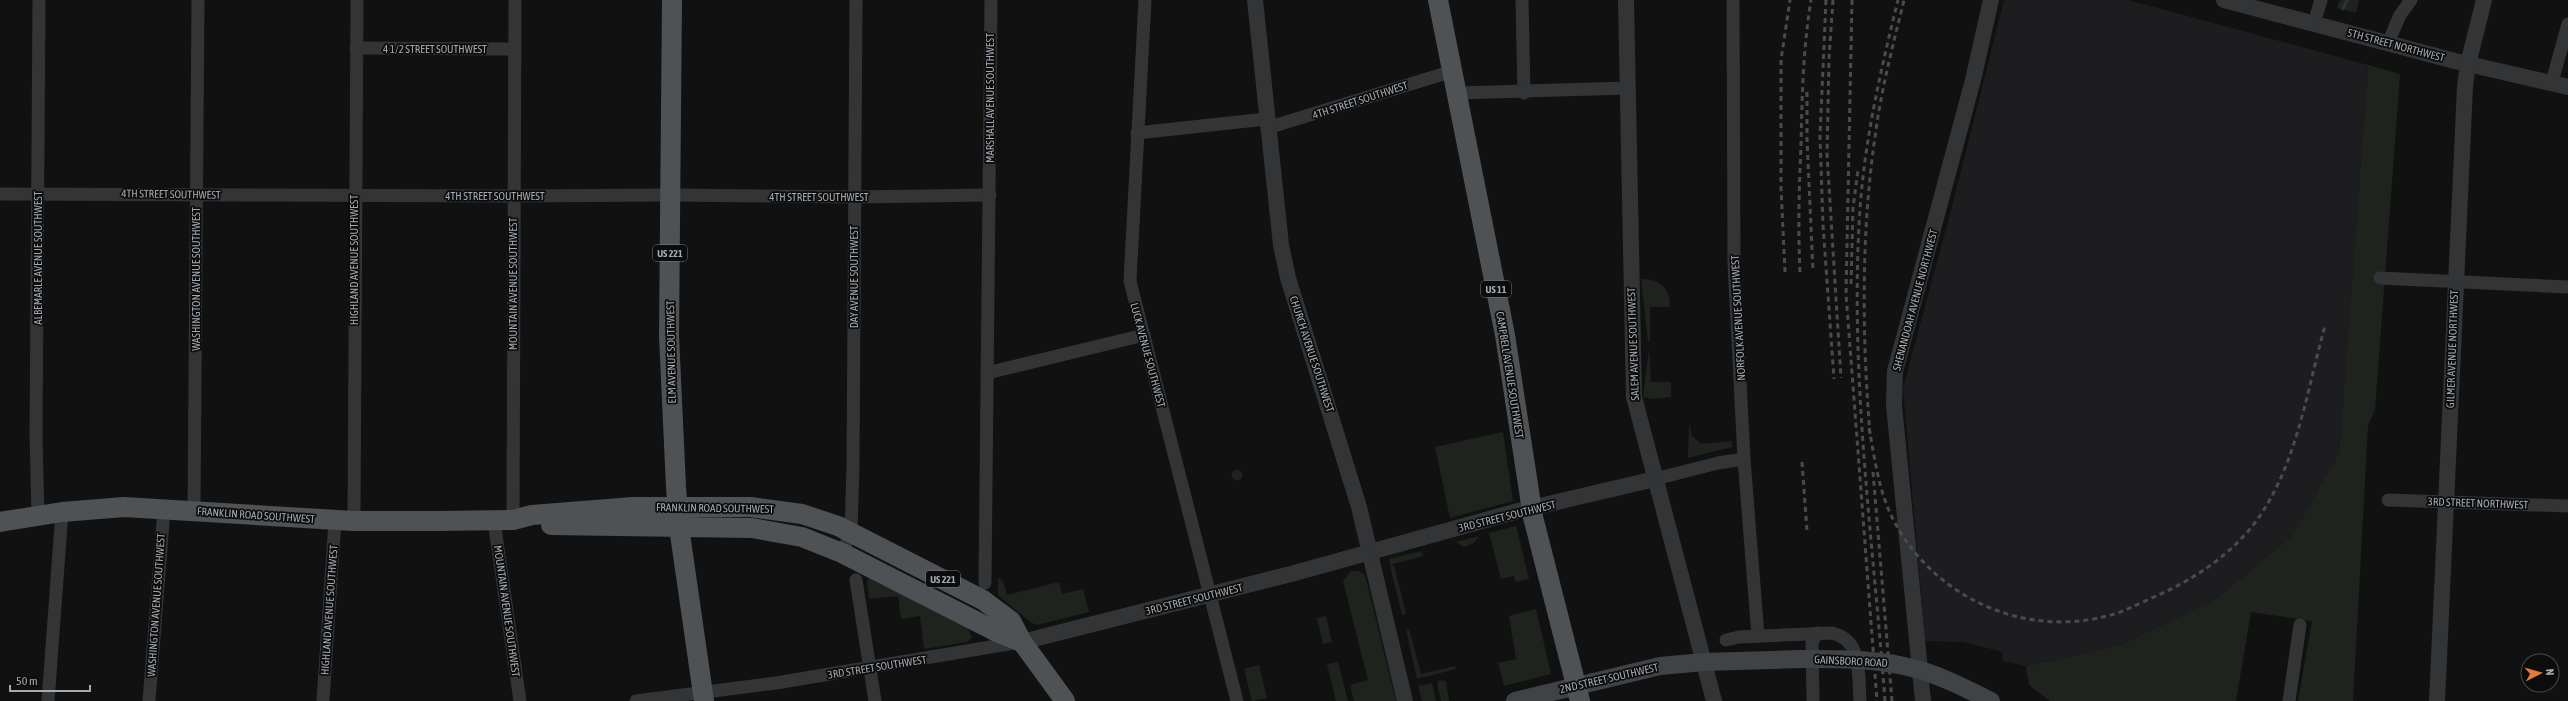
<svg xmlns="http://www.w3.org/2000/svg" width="2568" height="701" font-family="'Asap Condensed',sans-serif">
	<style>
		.built { fill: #1d1d1f }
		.green { fill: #1e241d }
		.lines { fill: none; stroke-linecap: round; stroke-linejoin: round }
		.stream { stroke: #2b3639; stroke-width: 3 }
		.minor { stroke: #323436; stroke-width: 13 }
		.tertiary { stroke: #323436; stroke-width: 16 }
		.secondary { stroke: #404346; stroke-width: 18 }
		.primary { stroke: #4e5255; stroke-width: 20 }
		.rail { stroke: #494c4f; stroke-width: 3; stroke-dasharray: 5 4; stroke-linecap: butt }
		.secondary-bridge { stroke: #404346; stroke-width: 18 }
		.labels { text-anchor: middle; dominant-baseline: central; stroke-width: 3.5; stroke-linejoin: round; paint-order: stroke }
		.shield { fill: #0c0c0d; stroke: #767b80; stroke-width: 1 }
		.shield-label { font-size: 10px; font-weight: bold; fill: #a3abb1 }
		.street-label { font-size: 11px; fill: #a3abb1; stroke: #0c0c0d }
	</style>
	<rect width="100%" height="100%" fill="#111112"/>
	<!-- built -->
	<polygon class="built" points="2004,0 2128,0 2368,65 2339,453 2292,536 2217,598 2121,645 2026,666 2002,661 2003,652 1963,642 1925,641 1903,388 1953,203"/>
	<!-- green -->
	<g class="green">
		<polygon points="2340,0 2359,0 2356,13 2337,8"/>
		<polygon points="2368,65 2400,74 2375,410 2368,425 2353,701 2298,701 2312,621 2251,612 2236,701 2050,701 2029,685 2026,666 2121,645 2217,598 2292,536 2339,453"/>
		<path d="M1641,279C1660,279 1670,288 1670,307H1650V341H1648Z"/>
		<polygon points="1649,349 1651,382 1671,382 1671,397 1653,399 1643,397"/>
		<polygon points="1689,423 1692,436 1701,444 1732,441 1732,447 1688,458"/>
		<polygon points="1503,432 1513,501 1450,518 1435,447"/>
		<circle cx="1237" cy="475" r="5.5"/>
		<polygon points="1516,526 1529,579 1516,582 1514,576 1501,579 1489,533"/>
		<path d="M1479,536C1475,543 1471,545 1464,547L1456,542Z"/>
		<polygon points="1421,551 1423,556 1390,565 1389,559"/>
		<polygon points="1394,565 1406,614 1402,615 1390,566"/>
		<polygon points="1351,571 1359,571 1365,575 1396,701 1354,701 1350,685 1368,680 1343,581"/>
		<polygon points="998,577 1003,581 1007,595 1059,582 1062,594 1083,589 1089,612 1037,625 1030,622 998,595"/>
		<polygon points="869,578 967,627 972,637 967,642 924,649 920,616 901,619 898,596 869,599 867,582"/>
		<polygon points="1536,609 1551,674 1504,686 1498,663 1516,659 1509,616"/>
		<polygon points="1326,616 1332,642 1323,644 1317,618"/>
		<polygon points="1409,629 1421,674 1455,666 1456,669 1417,679 1406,629"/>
		<polygon points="1338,662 1348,701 1336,701 1327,664"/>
		<polygon points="1259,665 1267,698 1252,701 1244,669"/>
		<polygon points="1439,680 1446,681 1449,701 1441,701 1437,683"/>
		<polygon points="1432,683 1436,701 1422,701 1418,686"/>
	</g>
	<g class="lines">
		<!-- stream -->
		<polyline class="stream" points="2343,9 2347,0"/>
		<!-- minor -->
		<g class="minor">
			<polyline points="1145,0 1130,281 1237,701"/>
			<polyline points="1522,0 1524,93"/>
			<polyline points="1733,0 1734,263 1744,459 1758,636"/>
			<polyline points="2314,23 2321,0"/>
			<polyline points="2388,43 2400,15 2411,0"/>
			<polyline points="356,48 514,49"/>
			<polyline points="2552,82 2568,24"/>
			<polyline points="1457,93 1628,88"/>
			<polyline points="1267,128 1453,71"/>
			<polyline points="1137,133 1266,119"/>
			<polyline points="0,194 513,196 671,195 854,197 990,195"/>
			<polyline points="2380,278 2568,287"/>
			<polyline points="987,373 1144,335"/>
			<polyline points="1655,479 1718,463 1744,459"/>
			<polyline points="2388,500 2568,506"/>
			<polyline points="194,511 198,0"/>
			<polyline points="38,516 36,435 39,0"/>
			<polyline points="513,520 515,0"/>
			<polyline points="354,521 357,0"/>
			<polyline points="494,521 520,701"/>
			<polyline points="842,553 851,532 853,465 856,0"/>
			<polyline points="856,580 875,701"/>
			<polyline points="985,583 991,0"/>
			<path d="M1726,640L1739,637L1832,633C1863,640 1858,674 1860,701"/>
			<polyline points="48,701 62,512"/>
			<polyline points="149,701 164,509"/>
			<polyline points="323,701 335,520"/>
			<polyline points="636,701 776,683 1020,642"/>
			<polyline points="1813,701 1812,641 1818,633"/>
			<polyline points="2289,701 2300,625"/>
		</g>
		<!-- tertiary -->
		<g class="tertiary">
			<polyline points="1255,0 1281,245 1288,278 1359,507 1405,701"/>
			<polyline points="1626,0 1634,397 1714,701"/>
			<polyline points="2224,0 2455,61 2568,87"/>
			<polyline points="1022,642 1291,574 1518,511 1655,479"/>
			<polyline points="1923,701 1894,405 1895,371 1973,80 1991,0"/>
			<polyline points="2437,701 2465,87 2468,64 2484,0"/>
		</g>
		<!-- secondary -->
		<polyline class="secondary" points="1515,701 1660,666 1704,662 1801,659"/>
		<!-- primary -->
		<g class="primary">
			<polyline points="672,0 669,336 676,487 679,527 704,701"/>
			<polyline points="1438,0 1505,335 1533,517 1580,701"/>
			<polyline points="0,522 62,512 124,507 354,521 437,521 513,520 532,515 633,507 750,507 802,514 838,526 983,600 1011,621 1022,642 1065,701"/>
			<polyline points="551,525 752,528 802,537 842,553 999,633 1022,642"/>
		</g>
		<!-- rail -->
		<g class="rail">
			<polyline points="1826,0 1820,136 1823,225 1834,379"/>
			<polyline points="1833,0 1829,58 1827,154 1841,378"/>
			<polyline points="1852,0 1846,294 1877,701"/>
			<polyline points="1807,92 1807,139 1813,271"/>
			<polyline points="1785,272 1781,188 1781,60 1790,0"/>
			<path d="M1800,272C1798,230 1799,188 1801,146C1802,97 1803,49 1811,0"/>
			<polyline points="1851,284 1853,208 1858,170"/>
			<path d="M1869,428C1875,460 1879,493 1894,521C1934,597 2023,638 2107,616C2120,613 2132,607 2145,601C2185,584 2221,563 2250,529C2296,473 2306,393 2325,326"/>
			<path d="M1870,434C1862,338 1861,233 1875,137C1881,90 1893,45 1904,0"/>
			<polyline points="1802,462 1807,531"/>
			<polyline points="1873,472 1892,701"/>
			<path d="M1885,701C1873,538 1849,373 1860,209C1865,138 1881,69 1898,0"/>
		</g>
		<!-- secondary-bridge -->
		<path class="secondary-bridge" d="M1801,659C1839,659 1878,658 1916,669C1942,676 1967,689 1991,701"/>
	</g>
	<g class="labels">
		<!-- shield labels -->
		<g class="shield">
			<rect x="653" y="245" width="34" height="16" rx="3"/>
			<rect x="1481" y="281" width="30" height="16" rx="3"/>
			<rect x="926" y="571" width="34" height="16" rx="3"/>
		</g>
		<g class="shield-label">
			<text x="670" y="253">US 221</text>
			<text x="1496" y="289">US 11</text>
			<text x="943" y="579">US 221</text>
		</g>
		<!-- street labels -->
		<g class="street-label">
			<text transform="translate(2396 45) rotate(15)">5TH STREET NORTHWEST</text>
			<text x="435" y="49">4 1/2 STREET SOUTHWEST</text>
			<text transform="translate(990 98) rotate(-90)">MARSHALL AVENUE SOUTHWEST</text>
			<text transform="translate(1360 100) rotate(-18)">4TH STREET SOUTHWEST</text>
			<text transform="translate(171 194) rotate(1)">4TH STREET SOUTHWEST</text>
			<text x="495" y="196">4TH STREET SOUTHWEST</text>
			<text x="819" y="197">4TH STREET SOUTHWEST</text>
			<text transform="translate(38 258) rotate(-90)">ALBEMARLE AVENUE SOUTHWEST</text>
			<text transform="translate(354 260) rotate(-90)">HIGHLAND AVENUE SOUTHWEST</text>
			<text transform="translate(854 277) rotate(-90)">DAY AVENUE SOUTHWEST</text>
			<text transform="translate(196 279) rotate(-90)">WASHINGTON AVENUE SOUTHWEST</text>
			<text transform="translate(513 284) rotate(-90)">MOUNTAIN AVENUE SOUTHWEST</text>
			<text transform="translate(1915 300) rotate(-75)">SHENANDOAH AVENUE NORTHWEST</text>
			<text transform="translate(1738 318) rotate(-93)">NORFOLK AVENUE SOUTHWEST</text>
			<text transform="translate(1633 344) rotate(-92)">SALEM AVENUE SOUTHWEST</text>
			<text transform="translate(2452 349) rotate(-88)">GILMER AVENUE NORTHWEST</text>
			<text transform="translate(671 352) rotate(-91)">ELM AVENUE SOUTHWEST</text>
			<text transform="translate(1312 354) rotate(72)">CHURCH AVENUE SOUTHWEST</text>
			<text transform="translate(1148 355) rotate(75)">LUCK AVENUE SOUTHWEST</text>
			<text transform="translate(1510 375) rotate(81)">CAMPBELL AVENUE SOUTHWEST</text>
			<text transform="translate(2478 503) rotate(2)">3RD STREET NORTHWEST</text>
			<text transform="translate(715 508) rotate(1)">FRANKLIN ROAD SOUTHWEST</text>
			<text transform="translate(256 515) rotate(4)">FRANKLIN ROAD SOUTHWEST</text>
			<text transform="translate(1507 516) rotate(-14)">3RD STREET SOUTHWEST</text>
			<text transform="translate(1194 599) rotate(-14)">3RD STREET SOUTHWEST</text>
			<text transform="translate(156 605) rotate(-86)">WASHINGTON AVENUE SOUTHWEST</text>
			<text transform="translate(329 610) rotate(-86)">HIGHLAND AVENUE SOUTHWEST</text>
			<text transform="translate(507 611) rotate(82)">MOUNTAIN AVENUE SOUTHWEST</text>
			<text transform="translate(1851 661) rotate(3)">GAINSBORO ROAD</text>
			<text transform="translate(877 667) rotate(-9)">3RD STREET SOUTHWEST</text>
			<text transform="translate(1609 678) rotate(-13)">2ND STREET SOUTHWEST</text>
		</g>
	</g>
	<!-- north arrow -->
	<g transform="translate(2540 673) rotate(84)"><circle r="19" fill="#0c0c0d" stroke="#484c4f"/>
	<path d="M0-3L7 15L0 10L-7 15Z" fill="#e27b38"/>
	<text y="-6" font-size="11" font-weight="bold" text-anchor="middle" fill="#a3abb1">N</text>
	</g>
	<!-- scale -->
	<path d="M10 685v6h80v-6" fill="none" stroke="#a3abb1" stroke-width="2"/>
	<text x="16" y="685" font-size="12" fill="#a3abb1" stroke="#0c0c0d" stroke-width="3" paint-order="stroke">50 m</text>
</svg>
